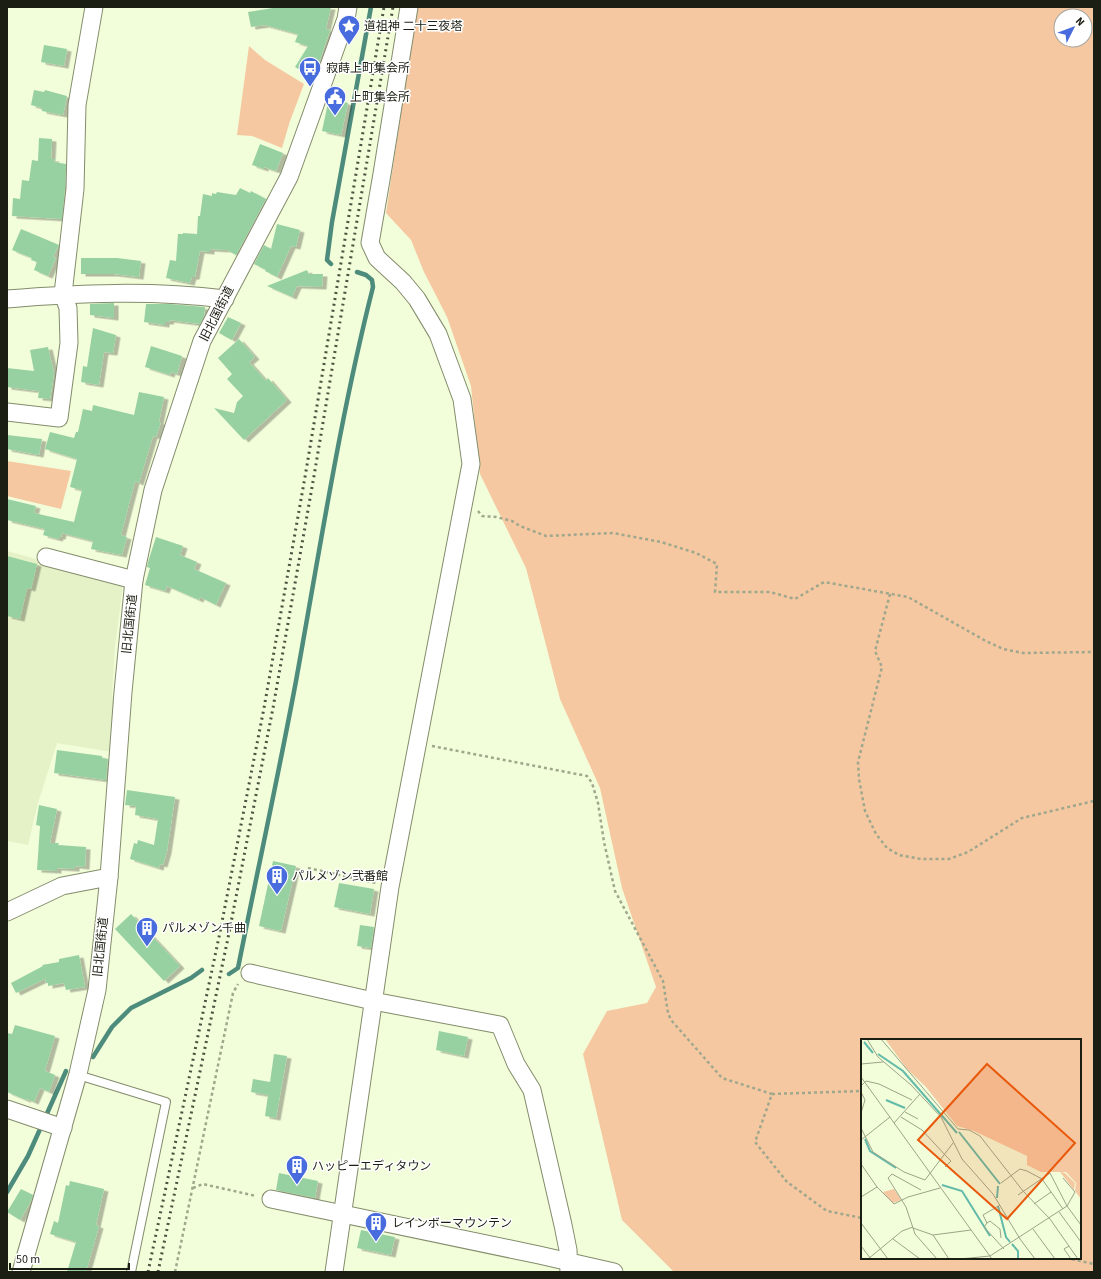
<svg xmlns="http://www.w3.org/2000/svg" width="1101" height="1279" font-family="'Source Sans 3','Noto Sans JP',sans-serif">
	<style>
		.built { fill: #e5f2c7 }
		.green { fill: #f5c8a1; fill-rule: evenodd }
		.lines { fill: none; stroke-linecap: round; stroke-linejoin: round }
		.stream { stroke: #4d8b7c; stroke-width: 4.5 }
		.building { fill: #97d1a2; filter: url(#shadow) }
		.lane-casing { stroke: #838c6c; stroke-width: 10 }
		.street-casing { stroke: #838c6c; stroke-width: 19 }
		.path { stroke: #9fa78c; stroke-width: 2.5; stroke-dasharray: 3 3; stroke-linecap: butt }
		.lane { stroke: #fff; stroke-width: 8 }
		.street { stroke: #fff; stroke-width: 17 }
		.rail { stroke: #4d5241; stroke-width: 3; stroke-dasharray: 2 4; stroke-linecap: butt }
		.labels { text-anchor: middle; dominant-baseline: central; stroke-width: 3; stroke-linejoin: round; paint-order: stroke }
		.poi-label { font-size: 12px; fill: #1b1e12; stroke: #fff; text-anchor: start }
		.street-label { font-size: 12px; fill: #1b1e12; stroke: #fff }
		.inset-river { fill: none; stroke: #62baa9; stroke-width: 2 }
		.inset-road { fill: none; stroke: #9ca489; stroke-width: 1 }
		.view { fill: #e8590c; fill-opacity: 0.15; stroke: #e8590c; stroke-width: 2 }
		.inset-edge { fill: none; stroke: #1b1e12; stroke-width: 2 }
	</style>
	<defs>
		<filter id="shadow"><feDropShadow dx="4.5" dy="2.5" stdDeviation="0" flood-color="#0004"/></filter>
	</defs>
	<rect width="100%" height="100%" fill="#f2fdd9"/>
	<!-- built -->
	<polygon class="built" points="7,551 123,583 115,648 112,695 116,706 112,752 57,743 38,803 28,845 7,841"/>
	<!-- green -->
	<g class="green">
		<path d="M417,7H1094V1272H674L622,1220L583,1054L607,1011L647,1003L656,987L622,888L600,788L560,699L526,568L480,474L471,386L447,317L424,272L411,240L386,213ZM1061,16H1085V40H1061ZM862,1040H1080V1258H862Z"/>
		<polygon points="249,46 265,60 304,84 290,121 282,148 252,136 237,135"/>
		<polygon points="7,461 71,471 61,509 7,496"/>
	</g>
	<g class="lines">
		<!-- stream -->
		<g class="stream">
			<polyline points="331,264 327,260 332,222 371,7"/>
			<path d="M229,974L238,968C257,873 278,777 296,681C320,549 340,417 373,287L372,280L366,275L357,272"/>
			<polyline points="93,1057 112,1027 131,1008 191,978 202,970"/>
			<polyline points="7,1192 28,1156 66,1071"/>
		</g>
	</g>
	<!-- building -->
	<g class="building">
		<polygon points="279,7 331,7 326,29 330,30 314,78 295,67 308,46 295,42 298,34 265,25 251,27 248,12"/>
		<polygon points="44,45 67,49 64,66 41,62"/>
		<polygon points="34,90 44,92 45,90 67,96 63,115 42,111 42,108 31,105"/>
		<polygon points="329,98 348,103 341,135 322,131"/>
		<polygon points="39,138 52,139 51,159 55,159 54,162 66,164 65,188 62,219 12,216 13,198 20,199 22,180 29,181 32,160 38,161"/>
		<polygon points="260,144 283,153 276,171 264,167 264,169 252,165"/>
		<polygon points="240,188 250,193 251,191 266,199 236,255 227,250 210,249 210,252 200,251 195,277 192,277 190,283 166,278 170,260 176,261 178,234 183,234 183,233 197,234 198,216 200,216 203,194 212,196 212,193 216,194 217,192 236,195"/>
		<polygon points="277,224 300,230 296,247 291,246 277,277 265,271 266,270 254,264 264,245 271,249"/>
		<polygon points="21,229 59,245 53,257 56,258 48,276 34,270 37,262 31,260 32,258 12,250"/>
		<polygon points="81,258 117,258 141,261 139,277 114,274 81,274"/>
		<polygon points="307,270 309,274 323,274 322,287 297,286 292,297 267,286"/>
		<polygon points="114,303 114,318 90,315 90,304"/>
		<polygon points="146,304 170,304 205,307 204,316 200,324 170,320 169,322 165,322 165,325 144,322"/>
		<polygon points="228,317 241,323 232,340 219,333"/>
		<polygon points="93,328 116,335 113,353 104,352 99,385 81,382 83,366 87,367"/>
		<polygon points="239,339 255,357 249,362 266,381 268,378 287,400 244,440 214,408 234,413 237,402 243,396 227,379 232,374 218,358"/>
		<polygon points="151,346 182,356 177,374 171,372 170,375 145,367"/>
		<polygon points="48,347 54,373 50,399 38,398 39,391 7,387 7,368 34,371 30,350"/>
		<polygon points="139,392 164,397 159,422 161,422 156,437 153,436 139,483 135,481 121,535 127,537 122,555 91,549 93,541 62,533 61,537 59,537 58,539 43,535 45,529 7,520 7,499 36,506 34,513 74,522 82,490 70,487 77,459 45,449 50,432 74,438 76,432 78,432 83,409 92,411 93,405 134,415"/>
		<polygon points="7,435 42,439 39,455 7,449"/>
		<polygon points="156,537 183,546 180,555 197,562 194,569 226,583 216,605 200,597 199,600 167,586 165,591 145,585 150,568 147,567 148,562"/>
		<polygon points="7,556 37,564 31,589 27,588 20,619 7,616"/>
		<polygon points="57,750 102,756 102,758 108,759 106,780 54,773"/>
		<polygon points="127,790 175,797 167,851 163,865 160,864 159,868 130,859 134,843 137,844 138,840 154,845 158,819 135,815 136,806 125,805"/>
		<polygon points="39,805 57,809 50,843 59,843 58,845 86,847 85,867 75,866 75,869 57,868 57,871 37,870 40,826 36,825"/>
		<polygon points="273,861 296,866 281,931 259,926"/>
		<polygon points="339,883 374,889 370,914 334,907"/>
		<polygon points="131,914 180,966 164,981 115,929"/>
		<polygon points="360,925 374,927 371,948 357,946"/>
		<polygon points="79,955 85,987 66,990 64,983 48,986 48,983 46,983 45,979 16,993 11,983 43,966 42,965 59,962 59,959"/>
		<polygon points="15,1025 55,1036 45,1071 55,1075 49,1092 40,1088 34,1102 27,1099 26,1100 7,1092 7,1033 12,1034"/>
		<polygon points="439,1031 468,1037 464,1056 436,1050"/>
		<polygon points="274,1054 287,1056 276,1118 265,1116 268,1095 251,1092 253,1079 270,1082"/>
		<polygon points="279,1173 318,1181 315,1198 276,1190"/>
		<polygon points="70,1181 104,1189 96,1225 99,1226 86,1272 67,1272 76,1242 50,1234 54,1221 58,1223 66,1185 69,1186"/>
		<polygon points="21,1189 33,1195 31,1201 20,1220 7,1212"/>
		<polygon points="361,1230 395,1237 391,1255 357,1248"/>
	</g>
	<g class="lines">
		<!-- lane casing -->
		<g class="lane-casing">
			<polyline id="lane" points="78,1075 166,1102 131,1272"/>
		</g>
		<!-- street casing -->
		<g class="street-casing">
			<g id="street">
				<path d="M7,299C79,293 152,290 225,299"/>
				<polyline points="7,412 59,418 69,343 68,308 63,294 75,189 77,105 94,7"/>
				<polyline points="46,557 134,580"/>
				<polyline points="7,912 62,886 109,877"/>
				<polyline points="250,973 373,1001 500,1025 516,1064 532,1090 563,1225 568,1250 569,1272"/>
				<polyline points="7,1109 63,1128"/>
				<polyline points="271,1199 539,1255 614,1272"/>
				<polyline points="21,1272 78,1074 97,990 109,877 123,692 134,580 153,490 202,341 289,177 346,19 348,7"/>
				<polyline points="334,1272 390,887 471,464 462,399 438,334 417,299 403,282 377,258 370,243 382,174 409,7"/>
			</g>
		</g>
		<!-- path -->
		<g class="path">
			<polyline points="478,511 482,516 496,517 512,521 520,526 546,536 613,533 661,542 696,553 717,564 715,592 770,592 795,599 824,582 908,597 984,640 1003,649 1023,653 1094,652"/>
			<polyline points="890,594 875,651 882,667 858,762 859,779 865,811 876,834 887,848 899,855 921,859 949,859 968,852 1022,818 1094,801"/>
			<polyline points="432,746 587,776 592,783 598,803 604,842 615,891 663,981 668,1013 671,1020 722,1078 772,1094 755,1142 787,1182 827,1211 862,1218"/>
			<polyline points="308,868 376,883"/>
			<polyline points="772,1094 862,1091"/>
			<polyline points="193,1188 203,1184 256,1196"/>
			<polyline points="1066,1258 1094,1264"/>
			<polyline points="175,1272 233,993 238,984"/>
		</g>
		<!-- lane -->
		<use href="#lane" class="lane"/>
		<!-- street -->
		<use href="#street" class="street"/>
		<!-- rail -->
		<g class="rail">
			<polyline points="148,1272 219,937 264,708 305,477 384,7"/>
			<polyline points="158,1272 228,938 273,708 314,476 393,7"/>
		</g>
	</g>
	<!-- icons -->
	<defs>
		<g id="sight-pin" transform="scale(1.15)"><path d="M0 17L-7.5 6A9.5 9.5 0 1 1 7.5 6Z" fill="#486bde" stroke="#fff"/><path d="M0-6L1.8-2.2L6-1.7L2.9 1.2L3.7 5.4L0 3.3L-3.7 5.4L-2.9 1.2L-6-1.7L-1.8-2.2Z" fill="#fff"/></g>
		<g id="bus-pin" transform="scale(1.15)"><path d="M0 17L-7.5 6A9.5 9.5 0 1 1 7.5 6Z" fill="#486bde" stroke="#fff"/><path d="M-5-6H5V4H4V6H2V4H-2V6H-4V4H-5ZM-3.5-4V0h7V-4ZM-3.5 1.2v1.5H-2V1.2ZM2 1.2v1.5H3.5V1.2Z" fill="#fff"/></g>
		<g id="civic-pin" transform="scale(1.15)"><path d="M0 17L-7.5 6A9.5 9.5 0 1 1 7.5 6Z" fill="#486bde" stroke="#fff"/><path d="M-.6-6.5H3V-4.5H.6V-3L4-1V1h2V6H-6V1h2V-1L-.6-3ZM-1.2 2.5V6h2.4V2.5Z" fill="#fff"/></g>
		<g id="building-pin" transform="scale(1.15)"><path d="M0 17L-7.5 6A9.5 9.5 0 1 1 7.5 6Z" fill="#486bde" stroke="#fff"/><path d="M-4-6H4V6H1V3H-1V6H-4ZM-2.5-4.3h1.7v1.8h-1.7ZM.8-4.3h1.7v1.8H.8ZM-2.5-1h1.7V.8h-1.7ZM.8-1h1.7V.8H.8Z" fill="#fff"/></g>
	</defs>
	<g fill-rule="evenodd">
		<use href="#sight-pin" x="349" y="26"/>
		<use href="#bus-pin" x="310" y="68"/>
		<use href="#civic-pin" x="335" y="97"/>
		<use href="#building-pin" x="277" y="876"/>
		<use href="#building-pin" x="147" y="928"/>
		<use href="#building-pin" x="297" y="1166"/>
		<use href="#building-pin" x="376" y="1223"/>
	</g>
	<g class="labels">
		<!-- poi labels -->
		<g class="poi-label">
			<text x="364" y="26">道祖神 二十三夜塔</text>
			<text x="326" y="68">寂蒔上町集会所</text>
			<text x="350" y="97">上町集会所</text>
			<text x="292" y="876">パルメゾン弐番館</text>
			<text x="162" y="928">パルメゾン千曲</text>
			<text x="312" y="1166">ハッピーエディタウン</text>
			<text x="392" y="1223">レインボーマウンテン</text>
		</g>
		<!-- street labels -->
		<g class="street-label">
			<text transform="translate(217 314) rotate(-63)">旧北国街道</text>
			<text transform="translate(130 624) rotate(-84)">旧北国街道</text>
			<text transform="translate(101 947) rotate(-84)">旧北国街道</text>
		</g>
	</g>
	<!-- overview -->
	<g transform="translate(861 1039)">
		<rect width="220" height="220" fill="#f2fdd9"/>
		<path d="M24,0H220V160L214,152L215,144L205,133H200L204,134L214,144L213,151L199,133H180L166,126V117L113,92L96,87L65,48L46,30ZM33,150L40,161L32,164L22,153Z" fill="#f5c8a1"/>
		<path class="inset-river" d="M3,3L12,14M17,15L42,32L96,94M25,61L44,69M98,93L139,145M4,100L9,112L35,129M81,146L101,152L129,197M136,159L137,147M137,167L145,198L149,203M151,205L157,212V220"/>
		<path class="inset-road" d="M6,0L17,18L50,46L80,78L101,120L132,155L159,200L174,220M20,0L97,90L108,91L119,97L162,152L189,180L217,220M0,25L22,23M0,38L131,220M0,47L5,42L18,45L51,61M0,53L4,61L0,74M44,73L57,80M40,78L61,91L85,117L90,122L84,128M33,84L59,55M0,89L12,113L43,133L64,141L92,104M0,101L29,78M0,125L16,148M140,144L159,130L166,132L181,140L202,170M60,151L31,135L27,139L45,168L54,195L76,220M157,156L189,134L206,167L214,153L202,139M0,158L16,148L33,165L47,158L79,149M173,165L190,153M198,173L220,203M0,184L27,220M126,184L123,188L143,210M126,184L122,176L139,166M126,184L129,182L139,190L140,199M52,189L72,196L110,191M172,190L194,220M72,196L88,220M32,200L59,220M0,207L10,220M208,207L203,210L210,220M129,217L206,167L220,186M7,220L41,192L52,188M99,220L129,217"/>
		<path class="view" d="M126,25L214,104L146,180L57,101Z"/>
		<rect width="220" height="220" class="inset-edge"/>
	</g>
	<!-- border -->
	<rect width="1101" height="1279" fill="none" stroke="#1b1e12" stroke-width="16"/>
	<!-- north arrow -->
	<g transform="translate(1073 28) rotate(48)"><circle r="19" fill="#ffffff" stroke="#a4a5a0"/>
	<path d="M0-3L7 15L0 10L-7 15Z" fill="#486bde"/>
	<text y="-6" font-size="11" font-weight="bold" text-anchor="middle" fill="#1b1e12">N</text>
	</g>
	<!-- scale -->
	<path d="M10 1263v6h119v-6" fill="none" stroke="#1b1e12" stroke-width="2"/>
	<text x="16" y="1263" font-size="12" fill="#1b1e12" stroke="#ffffff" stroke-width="3" paint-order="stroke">50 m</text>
</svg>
